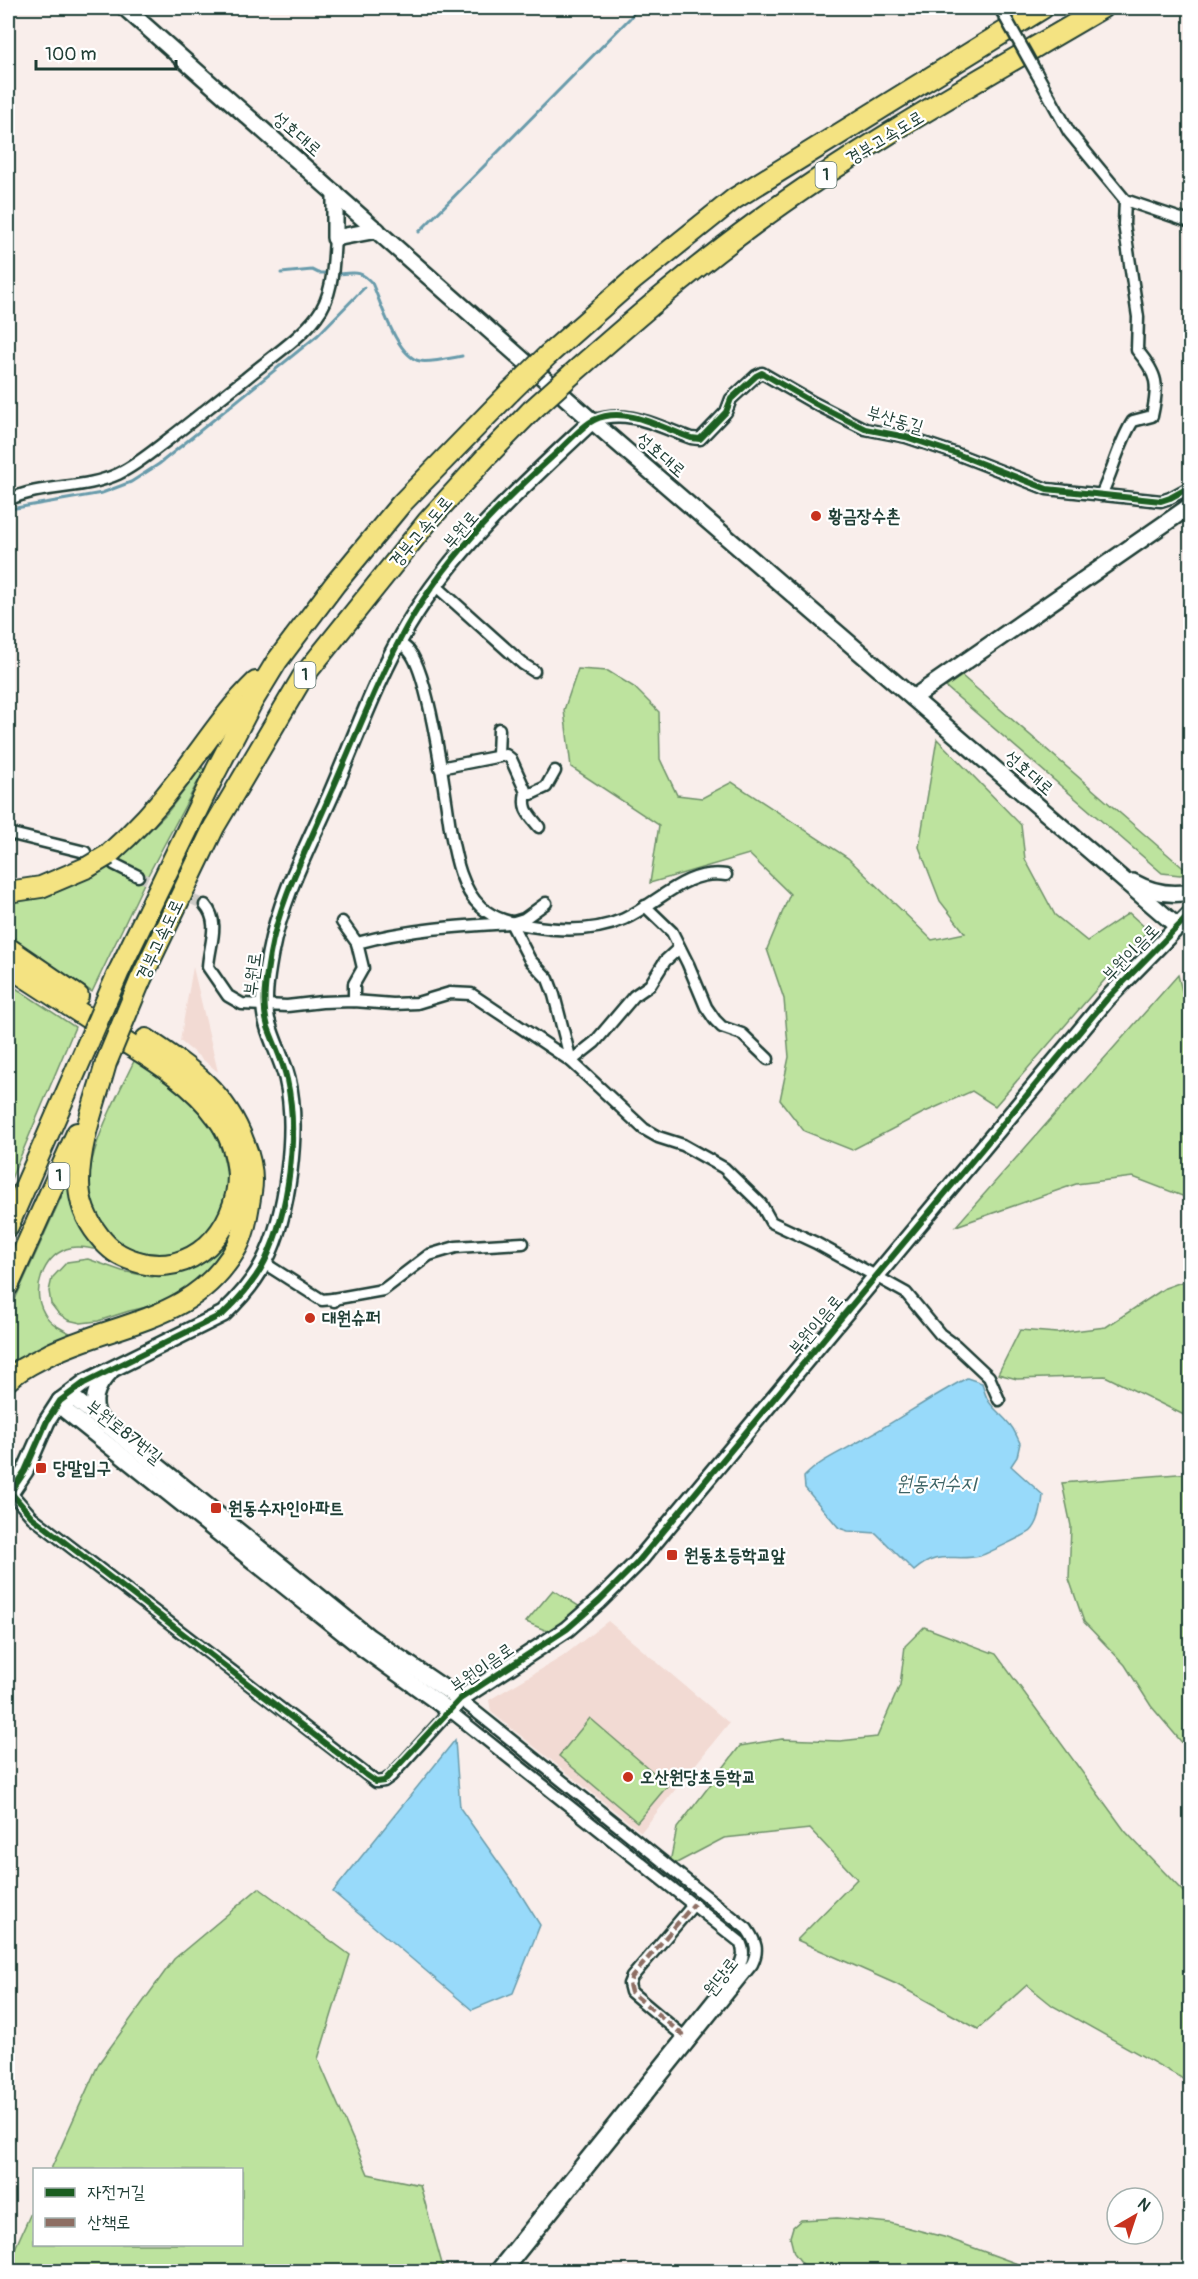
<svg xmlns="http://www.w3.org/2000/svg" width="1198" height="2279" font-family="Pangolin,'Poor Story',sans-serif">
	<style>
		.built { fill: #f2dad3 }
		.green { fill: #bde39e; stroke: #6e9069; stroke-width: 1.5 }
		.water { fill: #98dafa; stroke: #689bab; stroke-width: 1.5 }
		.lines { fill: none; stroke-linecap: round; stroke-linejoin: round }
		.stream { stroke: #689bab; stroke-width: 3 }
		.street-tunnel { stroke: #cdcbc6; stroke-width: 10; stroke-dasharray: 10 5; stroke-linecap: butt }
		.street-casing { stroke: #1f3d34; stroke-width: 15 }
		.secondary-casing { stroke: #1f3d34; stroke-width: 20 }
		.highway-casing { stroke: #1f3d34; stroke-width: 24 }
		.street { stroke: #fff; stroke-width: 10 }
		.secondary { stroke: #fff; stroke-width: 15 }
		.highway { stroke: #f4e382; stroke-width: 20 }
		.street-bridge-casing { stroke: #1f3d34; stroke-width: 15; stroke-linecap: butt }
		.highway-bridge-casing { stroke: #1f3d34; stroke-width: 24; stroke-linecap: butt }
		.street-bridge { stroke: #fff; stroke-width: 10 }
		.highway-bridge { stroke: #f4e382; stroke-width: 20 }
		.quiet { stroke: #8d6e63; stroke-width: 4.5; stroke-dasharray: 9 4.5; stroke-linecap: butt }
		.cycleway-casing { stroke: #fff; stroke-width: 10 }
		.cycleway { stroke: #1b5e20; stroke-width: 6 }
		.poi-dot { fill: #c8321e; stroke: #fff; stroke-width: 2 }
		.labels { text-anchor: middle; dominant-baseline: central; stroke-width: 4.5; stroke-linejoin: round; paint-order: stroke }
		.shield { fill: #fff; stroke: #627771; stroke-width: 1.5 }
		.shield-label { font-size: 16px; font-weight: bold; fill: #1f3d34 }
		.street-label { font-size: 18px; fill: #1f3d34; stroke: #fff }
		.poi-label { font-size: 18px; font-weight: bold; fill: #1f3d34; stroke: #fff; text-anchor: start }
		.water-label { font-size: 20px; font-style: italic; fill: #3d6466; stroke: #fff }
	</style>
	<rect width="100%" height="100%" fill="#f9eeeb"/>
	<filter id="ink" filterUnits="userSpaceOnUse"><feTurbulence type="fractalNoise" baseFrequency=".0167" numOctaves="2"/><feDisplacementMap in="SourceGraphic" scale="12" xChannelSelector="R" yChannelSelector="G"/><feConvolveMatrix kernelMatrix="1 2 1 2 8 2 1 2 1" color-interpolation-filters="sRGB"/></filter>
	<g filter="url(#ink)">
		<!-- built -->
		<g class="built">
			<polygon points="193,967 218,1072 180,1041"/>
			<polygon points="608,1621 729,1723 641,1832 491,1712 489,1700 562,1657"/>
		</g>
		<!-- green -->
		<g class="green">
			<polygon points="578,669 608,671 634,687 659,712 660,759 677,795 702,798 732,782 848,858 932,940 965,933 940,901 919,847 937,739 1021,825 1025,859 1055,915 1087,941 1129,913 1148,930 995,1106 972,1091 923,1113 852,1150 804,1131 780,1100 789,1057 784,999 767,949 790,894 749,854 650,883 659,825 571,767 564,710"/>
			<polygon points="962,676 1189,873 1180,875 1162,873 946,687"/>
			<polygon points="202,767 204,770 148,875 92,992 8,937 8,901 106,867 133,847 167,813"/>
			<polygon points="1178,975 1190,1023 1190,1199 1133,1177 1076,1184 956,1226"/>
			<polygon points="8,983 75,1027 8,1186"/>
			<path d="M135,1059C159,1078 189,1096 207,1121C224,1146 234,1184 222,1213C202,1257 146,1267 111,1235C99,1224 91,1208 89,1191C86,1151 118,1095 135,1059Z"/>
			<path d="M69,1180L72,1197L99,1250C89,1248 77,1245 66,1249C43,1258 31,1291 44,1313C50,1324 63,1330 74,1335L8,1370V1315Z"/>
			<polygon points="238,1216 237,1230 210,1273 169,1302 129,1311 98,1321 81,1323 68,1320 58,1313 51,1304 49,1291 52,1278 67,1262 88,1259 122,1271 152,1277 176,1270"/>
			<polygon points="1190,1279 1190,1418 1105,1376 1017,1379 998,1374 1020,1330 1057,1333 1106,1327 1165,1288"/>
			<polygon points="1190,1473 1190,1752 1151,1706 1125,1665 1084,1622 1069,1579 1071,1526 1062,1483"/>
			<polygon points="553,1590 582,1608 565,1624 547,1631 526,1622"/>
			<polygon points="924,1627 996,1654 1125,1831 1190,1899 1190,2085 1180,2077 1053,2006 1027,1985 978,2029 896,1984 797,1940 857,1879 810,1829 724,1838 669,1867 677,1828 740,1746 782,1739 840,1741 877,1737 900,1685 905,1646"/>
			<polygon points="590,1718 668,1785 637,1822 559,1756"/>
			<polygon points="259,1888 350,1955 318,2059 368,2174 420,2185 444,2271 10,2271 13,2253 34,2206 34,2244 242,2244 242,2170 51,2169 99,2063 174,1959"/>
			<polygon points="837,2218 890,2223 944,2237 1037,2271 808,2271 794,2253 790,2237 793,2227 801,2220"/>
		</g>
		<!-- water -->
		<g class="water">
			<path d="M967,1378L982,1383C988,1409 996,1407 1011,1426C1015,1431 1017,1437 1020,1443L1017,1457L1011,1466L1043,1495C1042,1506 1039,1523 1031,1531C1028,1534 986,1554 980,1556C953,1562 939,1549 914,1571L876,1533L848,1531L839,1528L805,1488L804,1477C821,1459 846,1450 867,1437C901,1418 932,1396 967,1378Z"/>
			<polygon points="455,1740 460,1808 518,1890 540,1925 513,1993 472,2010 333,1892"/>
		</g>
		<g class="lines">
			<!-- stream -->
			<g class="stream">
				<polyline points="419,232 630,18 637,8"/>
				<polyline points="281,273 312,270 318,273 329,273"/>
				<path d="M336,274C354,274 358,268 372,283C381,303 397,357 420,361C429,363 451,358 462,356"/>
				<polyline points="10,509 102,493 131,482 159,464 318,335 364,288"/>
			</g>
			<!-- street-tunnel -->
			<polyline class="street-tunnel" points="138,876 205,905"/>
			<!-- street casing -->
			<g class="street-casing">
				<g id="street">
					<polyline points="1037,74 1069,132 1125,200 1190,222"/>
					<path d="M592,421C629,408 656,426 691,438L700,439L726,412L731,399L756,376L762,373L814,403L865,429L906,437L957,454L1047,489L1161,501L1170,498L1190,487"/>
					<path d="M1101,495C1113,471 1119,442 1133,421L1152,416C1159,385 1158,375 1137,350L1138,317L1124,224L1125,200"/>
					<path d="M8,500C42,484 83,490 118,474C137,465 153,451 170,438C195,419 220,398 245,379C266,361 301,338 317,316C334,294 333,264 335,238"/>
					<polyline points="435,585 523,664 534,671"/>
					<path d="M399,643C402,645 407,648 409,651C429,673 445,793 450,828C455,854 460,888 481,907C495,920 512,923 531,926C561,931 595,932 624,919C659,903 685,869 726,875"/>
					<polyline points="498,755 499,729"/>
					<polyline points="440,768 506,755 511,759 526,792 531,794 546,787 555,771"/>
					<path d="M526,792C522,810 529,814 539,827"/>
					<polyline points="8,833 85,852"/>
					<polyline points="114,864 138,876"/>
					<path d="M205,905C221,923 209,945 208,967L228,996L242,1004L287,1006L322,1002L354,1001L393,1004L417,1003L450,993L471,994L571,1061L644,1129L658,1137L683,1145L724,1168L761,1204L771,1222L816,1243L906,1293L940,1334L955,1345L989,1377L999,1400"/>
					<polyline points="645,906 672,932 688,964 706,1007 715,1020 722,1027 742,1034 768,1059"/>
					<polyline points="342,922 357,943 363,968 354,984 354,1001"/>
					<polyline points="511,923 530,960 548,979 554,995 571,1061 595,1042 634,996 650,985 665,961 679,948"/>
					<path d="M357,943C408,929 459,926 511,923L524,919L546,903"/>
					<polyline points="264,1263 322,1300 333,1299 334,1301"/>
					<polyline points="333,1299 383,1290 429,1255 456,1247 523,1243"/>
					<path d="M11,1493L32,1517L376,1782L384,1781L391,1776L450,1711L740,1942C745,1952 743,1957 739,1967L494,2272"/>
					<path d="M460,1699L747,1929C756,1942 759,1950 752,1964L505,2272"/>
					<polyline points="688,2040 631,1992 629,1984 632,1977 694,1904"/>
				</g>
			</g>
			<!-- secondary casing -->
			<g class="secondary-casing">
				<g id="secondary">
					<polyline points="125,8 592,421 1178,927"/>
					<polyline points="335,193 335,238 377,230"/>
					<polyline points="913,698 1190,506"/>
					<path d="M1133,882C1151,892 1170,896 1190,892"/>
					<polyline points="60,1401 66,1411 361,1647 450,1711 460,1699 567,1629 599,1601 637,1563 1107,999 1190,914"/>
					<polyline points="60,1401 75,1399 369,1637 460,1699"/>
					<path d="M100,1419C89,1402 96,1386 110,1372"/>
					<path d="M8,1496L25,1471L47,1421L60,1401L84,1383L223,1314C239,1299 254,1282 264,1262C288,1216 299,1128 287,1078C282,1059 273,1043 268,1025C261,1003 266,976 270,954C280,899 307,848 330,797C355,740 376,679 408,625C456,545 525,484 592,421"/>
				</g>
			</g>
			<!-- highway casing -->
			<g class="highway-casing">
				<g id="highway">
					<polyline points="549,354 633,280 734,199 1043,8"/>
					<path d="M572,374C631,322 691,270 754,224C864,143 985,77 1102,8"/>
					<path d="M108,855C135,831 159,805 181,776C205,744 227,710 256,682"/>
					<polyline points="8,892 41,887 88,867"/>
					<polyline points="8,948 78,996"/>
					<path d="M8,966C43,989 79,1012 114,1035C150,1058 191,1081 216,1116C229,1132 237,1154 238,1175C238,1230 191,1280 135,1261C119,1256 109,1249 99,1236C87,1221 79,1202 79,1182C79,1142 96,1101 106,1063"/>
					<polyline points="119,971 216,771 252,702 277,661 335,584 401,504 510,392"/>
					<polyline points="140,981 214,827 302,678 428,521 488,455 531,411"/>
					<polyline points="8,1226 85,1050"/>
					<polyline points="8,1286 77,1133"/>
					<path d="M8,1380C20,1368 35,1362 50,1354C119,1321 197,1321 238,1245C246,1229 248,1209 251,1192C254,1175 250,1158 244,1143C226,1092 189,1068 146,1039"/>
				</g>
			</g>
			<!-- street -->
			<use href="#street" class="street"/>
			<!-- secondary -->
			<use href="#secondary" class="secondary"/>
			<!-- highway -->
			<use href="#highway" class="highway"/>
			<!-- street-bridge casing -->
			<g class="street-bridge-casing">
				<polyline id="street-bridge" points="1000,8 1037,74"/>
			</g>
			<!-- highway-bridge casing -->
			<g class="highway-bridge-casing">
				<g id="highway-bridge">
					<polyline points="510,392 549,354"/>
					<polyline points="531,411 572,374"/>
					<polyline points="88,867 108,855"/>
					<polyline points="85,1050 119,971"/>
					<polyline points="106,1063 140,981"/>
				</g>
			</g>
			<!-- street-bridge -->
			<use href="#street-bridge" class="street-bridge"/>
			<!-- highway-bridge -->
			<use href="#highway-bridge" class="highway-bridge"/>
			<!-- quiet -->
			<polyline class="quiet" points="684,2036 631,1992 629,1984 632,1977 694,1904"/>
			<!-- cycleway casing -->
			<g class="cycleway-casing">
				<g id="cycleway">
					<polyline points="11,1493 32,1517 366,1775 376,1782 384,1781 460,1699 567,1629 599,1601 637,1563 1107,999 1190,914"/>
					<path d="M8,1496L25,1471L47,1421L60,1401L84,1383L223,1314C239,1299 255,1281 265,1261C289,1212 299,1134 287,1080C283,1061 274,1044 268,1027C261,1004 266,977 270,954C279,901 306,851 327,802C353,744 376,683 406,628C442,563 498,506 552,457C564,447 581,426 594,420C625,405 662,428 691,438L700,439L726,412L731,399L756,376L762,373L814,403L865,429L906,437L957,454L1047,489L1161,501L1170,498L1190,487"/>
				</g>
			</g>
			<!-- cycleway -->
			<use href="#cycleway" class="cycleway"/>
		</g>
	</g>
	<!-- markers -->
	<g class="poi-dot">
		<circle cx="816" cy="516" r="6"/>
		<circle cx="310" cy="1318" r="6"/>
		<rect x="35" y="1462" width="12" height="12" rx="3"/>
		<rect x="210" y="1502" width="12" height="12" rx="3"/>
		<rect x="666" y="1549" width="12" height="12" rx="3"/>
		<circle cx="628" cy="1777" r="6"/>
	</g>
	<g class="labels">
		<!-- shield labels -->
		<g class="shield">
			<rect x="815.5" y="162" width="21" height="26" rx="4.5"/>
			<rect x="294.5" y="662" width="21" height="26" rx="4.5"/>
			<rect x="48.5" y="1163" width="21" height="26" rx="4.5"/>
		</g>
		<g class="shield-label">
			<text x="826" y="175">1</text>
			<text x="305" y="675">1</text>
			<text x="59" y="1176">1</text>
		</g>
		<!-- street labels -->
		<g class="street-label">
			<text transform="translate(297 134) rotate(41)">성호대로</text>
			<text transform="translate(885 138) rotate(-31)">경부고속도로</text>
			<text transform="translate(895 420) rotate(16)">부산동길</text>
			<text transform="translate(661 455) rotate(41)">성호대로</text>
			<text transform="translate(461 530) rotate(-49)">부원로</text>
			<text transform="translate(421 532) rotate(-50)">경부고속도로</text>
			<text transform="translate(1029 773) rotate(41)">성호대로</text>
			<text transform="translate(160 940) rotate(-65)">경부고속도로</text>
			<text transform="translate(1131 953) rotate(-46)">부원이음로</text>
			<text transform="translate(253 974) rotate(-83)">부원로</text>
			<text transform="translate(816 1325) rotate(-50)">부원이음로</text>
			<text transform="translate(124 1432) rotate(38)">부원로87번길</text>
			<text transform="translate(482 1668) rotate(-35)">부원이음로</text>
			<text transform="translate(721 1977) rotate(-52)">원당로</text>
		</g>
		<!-- poi labels -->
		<g class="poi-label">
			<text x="828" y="516">황금장수촌</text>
			<text x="322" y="1318">대원슈퍼</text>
			<text x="53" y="1468">당말입구</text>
			<text x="228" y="1508">원동수자인아파트</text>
			<text x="684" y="1555">원동초등학교앞</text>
			<text x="640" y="1777">오산원당초등학교</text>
		</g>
		<!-- water labels -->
		<g class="water-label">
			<text x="936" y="1483">원동저수지</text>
		</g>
	</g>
	<!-- margin -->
	<rect width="1198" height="2279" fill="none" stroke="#fff" stroke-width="30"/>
	<rect x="15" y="15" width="1168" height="2249" fill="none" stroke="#1f3d34" stroke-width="2" filter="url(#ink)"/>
	<!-- legend -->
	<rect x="33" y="2168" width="210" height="78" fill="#ffffff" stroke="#a5b1ae" stroke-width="1.5"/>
	<rect x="45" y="2188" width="30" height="9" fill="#1b5e20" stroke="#a5b1ae" stroke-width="1.5"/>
	<text x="87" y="2198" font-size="18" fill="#1f3d34">자전거길</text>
	<rect x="45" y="2218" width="30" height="9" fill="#8d6e63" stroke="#a5b1ae" stroke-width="1.5"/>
	<text x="87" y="2228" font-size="18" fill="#1f3d34">산책로</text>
	<!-- north arrow -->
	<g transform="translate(1135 2216) rotate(39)"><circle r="28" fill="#ffffff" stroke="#a5b1ae" stroke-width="1.5"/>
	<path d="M0-4.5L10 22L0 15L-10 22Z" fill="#c8321e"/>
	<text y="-9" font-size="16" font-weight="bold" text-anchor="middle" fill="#1f3d34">N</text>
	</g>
	<!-- scale -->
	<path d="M36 60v9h140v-9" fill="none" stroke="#1f3d34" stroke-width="3"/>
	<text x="45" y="60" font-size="18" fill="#1f3d34" stroke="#ffffff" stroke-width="4.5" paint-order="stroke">100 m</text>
</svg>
